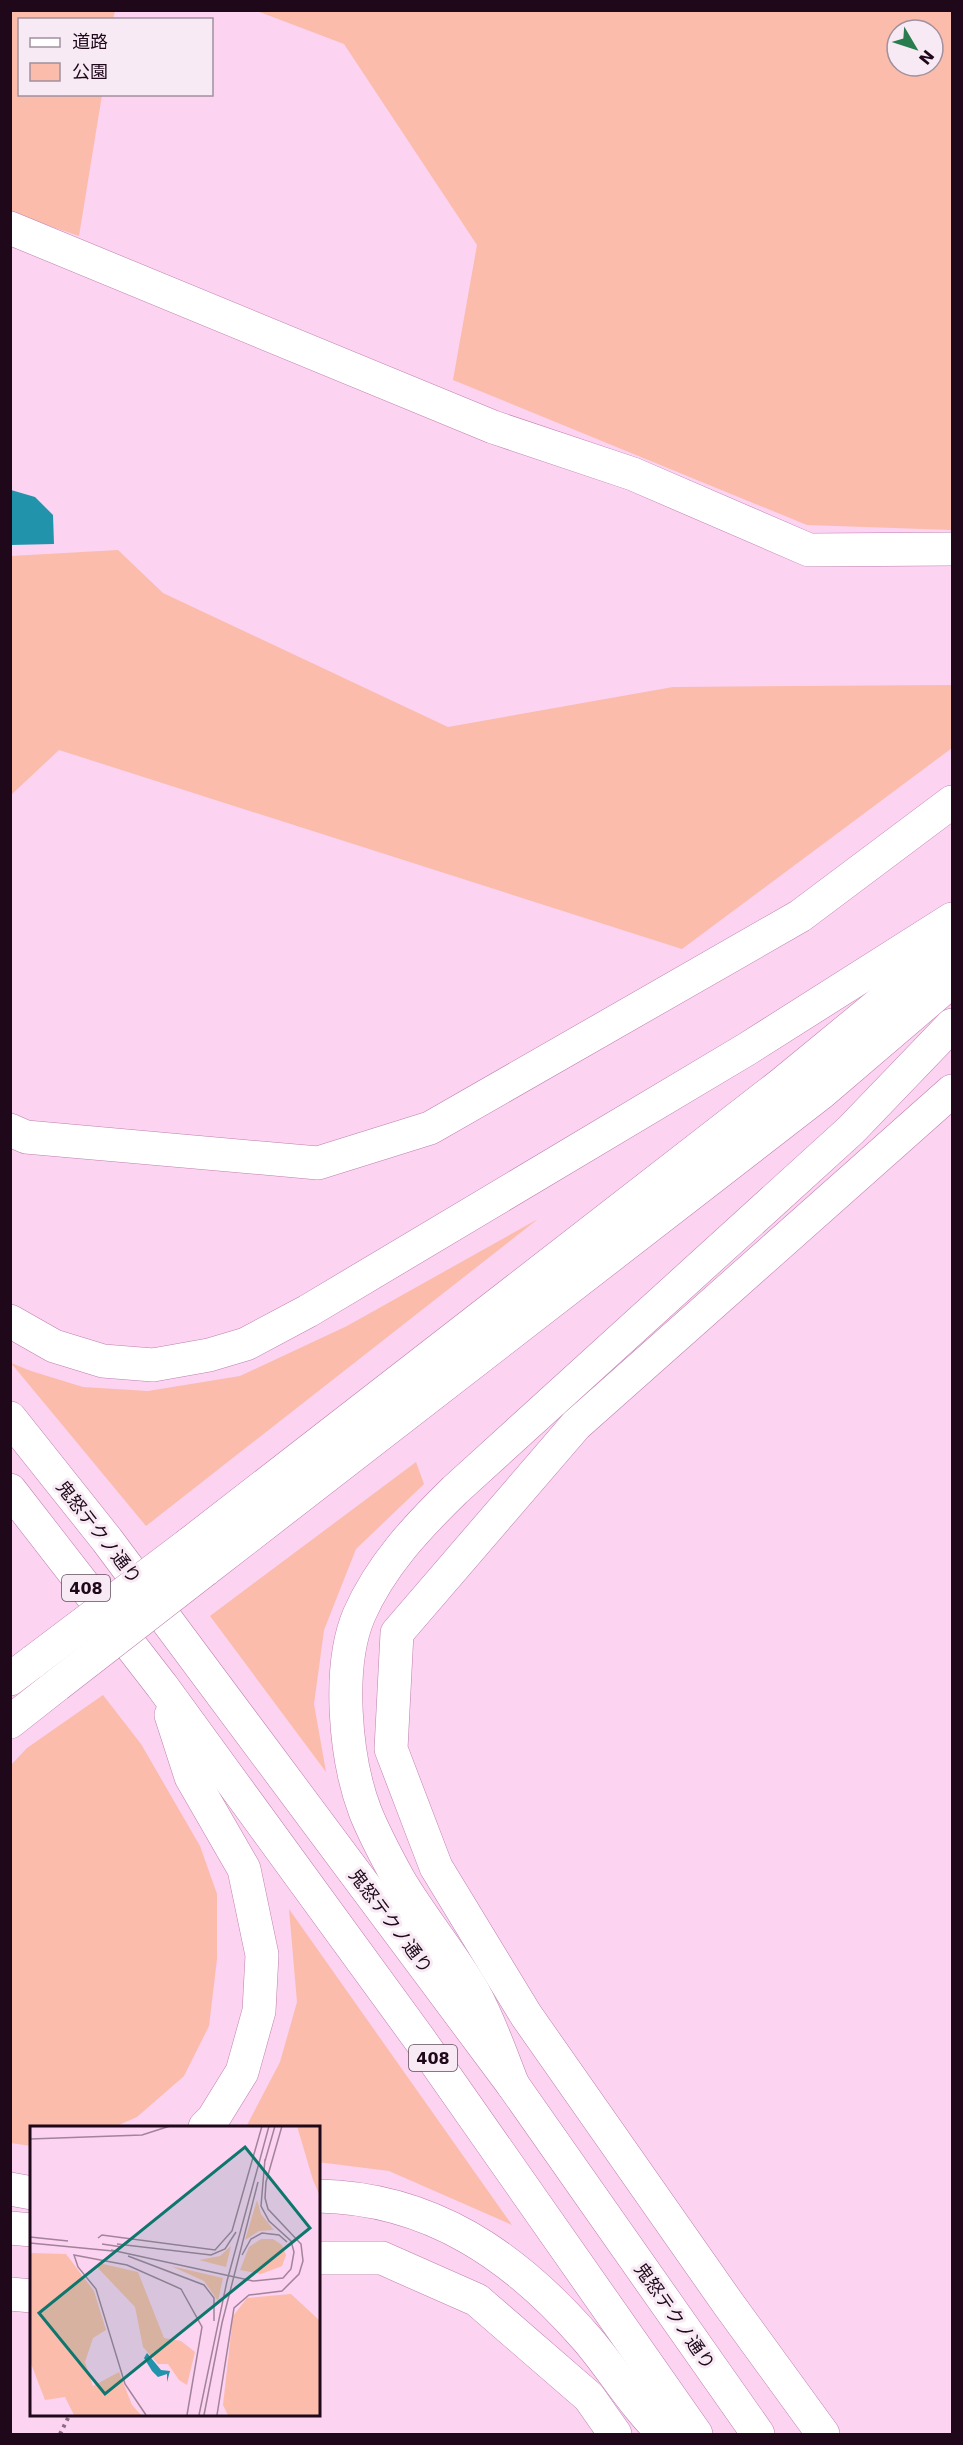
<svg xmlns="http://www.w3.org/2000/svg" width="963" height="2445" font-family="'DejaVu Sans','Noto Sans JP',sans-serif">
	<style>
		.green { fill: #fbbcab; fill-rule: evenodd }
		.water { fill: #2194ab }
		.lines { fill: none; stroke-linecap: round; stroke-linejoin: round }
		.minor-casing { stroke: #be7faf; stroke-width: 34 }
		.highway-casing { stroke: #be7faf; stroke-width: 34 }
		.path { stroke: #8b6c84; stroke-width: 4; stroke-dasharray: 3 4.5; stroke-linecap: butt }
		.minor { stroke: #fff; stroke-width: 33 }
		.highway { stroke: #fff; stroke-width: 33 }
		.highway-bridge-casing { stroke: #be7faf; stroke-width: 34; stroke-linecap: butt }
		.highway-bridge { stroke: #fff; stroke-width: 33 }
		.labels { text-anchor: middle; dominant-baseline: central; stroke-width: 6; stroke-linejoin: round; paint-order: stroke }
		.shield { fill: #f8eaf4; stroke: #5f4c5b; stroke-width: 1.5 }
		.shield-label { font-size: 16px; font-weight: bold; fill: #1e081a }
		.street-label { font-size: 18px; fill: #1e081a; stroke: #f8eaf4 }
		.inset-road { fill: none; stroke: #a3829b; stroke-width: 1.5 }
		.view { fill: #0f766e; fill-opacity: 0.15; stroke: #0f766e; stroke-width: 3 }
		.inset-edge { fill: none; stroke: #1e081a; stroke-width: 3 }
	</style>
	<rect width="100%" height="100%" fill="#fcd3f1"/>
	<!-- green -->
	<g class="green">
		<polygon points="11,11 115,11 113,19 20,20 20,94 102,95 79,236 11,213"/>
		<path d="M257,11H952V530L807,525L453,380L477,245L344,44ZM897,30H933V66H897Z"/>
		<polygon points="118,550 163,593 448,727 673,687 952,685 952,748 682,949 59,750 11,795 11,556"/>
		<polygon points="538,1219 146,1526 11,1363 31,1371 83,1387 148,1391 240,1376 347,1326"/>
		<polygon points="416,1462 424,1484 356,1549 324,1630 314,1704 326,1772 210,1616"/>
		<polygon points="103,1695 141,1744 200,1846 217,1894 217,1959 209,2026 184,2076 137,2117 114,2127 32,2127 31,2146 11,2143 11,1765 27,1748"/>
		<polygon points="289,1909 512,2225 389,2171 318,2162 318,2127 246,2127 280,2062 297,2002"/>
	</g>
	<!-- water -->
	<polygon class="water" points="11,490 35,497 53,515 54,544 11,545"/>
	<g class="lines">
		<!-- minor casing -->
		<g class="minor-casing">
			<g id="minor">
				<polyline points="10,228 493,427 633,474 809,550 952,549"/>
				<polyline points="10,1130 26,1137 318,1163 430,1128 800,916 952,802"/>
				<polyline points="318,2258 382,2258 477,2300 589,2397 615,2434"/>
				<polyline points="10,2294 32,2296"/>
				<polyline points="823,2434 727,2302 526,2015 436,1867 391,1749 397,1633 576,1425 952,1091"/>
			</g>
		</g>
		<!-- highway casing -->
		<g class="highway-casing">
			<g id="highway">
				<polyline points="10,1321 54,1346 103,1361 153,1365 209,1355 246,1344 308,1311 747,1049 952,919"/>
				<polyline points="10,1418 107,1540 513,2085 758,2434"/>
				<polyline points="10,1490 162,1686 420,2040 696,2434"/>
				<polyline points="189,1544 783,1083 935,958 952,938"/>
				<polyline points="205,1570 821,1093 952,981"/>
				<polyline points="10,1679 34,1661"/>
				<polyline points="171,1715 191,1777 244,1869 262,1955 259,2011 242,2072 213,2119 205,2127"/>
				<polyline points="10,1722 57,1685"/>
				<path d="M513,2085C501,2055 490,2022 474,1993C452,1954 422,1919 399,1880C387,1858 374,1834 365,1811C345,1758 337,1667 359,1615C381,1565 417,1527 455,1490L851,1130L952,1025"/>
				<polyline points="10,2189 32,2193"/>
				<path d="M318,2196C431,2198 515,2256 587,2339C613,2369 634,2406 664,2434"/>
				<polyline points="10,2228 32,2230"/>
			</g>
		</g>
		<!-- path -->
		<polyline class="path" points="60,2434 70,2414"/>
		<!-- minor -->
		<use href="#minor" class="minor"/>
		<!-- highway -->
		<use href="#highway" class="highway"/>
		<!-- highway-bridge casing -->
		<g class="highway-bridge-casing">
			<g id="highway-bridge">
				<polyline points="34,1661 189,1544"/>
				<polyline points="57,1685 205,1570"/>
			</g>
		</g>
		<!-- highway-bridge -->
		<use href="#highway-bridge" class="highway-bridge"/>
	</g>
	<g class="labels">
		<!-- shield labels -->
		<g class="shield">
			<rect x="62" y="1575" width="48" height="26" rx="4.5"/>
			<rect x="409" y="2045" width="48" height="26" rx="4.5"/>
		</g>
		<g class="shield-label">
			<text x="86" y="1588">408</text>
			<text x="433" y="2058">408</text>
		</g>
		<!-- street labels -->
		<g class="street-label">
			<text transform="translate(99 1532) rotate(52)">鬼怒テクノ通り</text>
			<text transform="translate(391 1921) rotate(53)">鬼怒テクノ通り</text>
			<text transform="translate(675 2316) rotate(55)">鬼怒テクノ通り</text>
		</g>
	</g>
	<!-- overview -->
	<g transform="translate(30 2126)">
		<rect width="290" height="290" fill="#fcd3f1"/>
		<path d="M267,0H289V68L283,54ZM227,74L231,88L244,104L229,105L215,114ZM231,113H243L252,119L256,129L252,140L231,148L210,144L219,121ZM201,120L196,141L169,134L190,130ZM0,127L36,128L64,165L76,204L63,212L55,236L63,260L89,246L102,279L111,289H44L35,271L15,274L0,235ZM69,137L108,146L134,212L151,215L165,226L157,259L149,254L138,238H128L113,221L105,181L67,141ZM141,140L193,152L188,175L174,155ZM261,168L289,194V289H198L193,279L203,190L217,172Z" fill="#fbbcab"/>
		<path d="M117,227L131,244L140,245L137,256V248L128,251L122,245L114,232Z" fill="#2194ab"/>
		<path class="inset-road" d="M0,13L112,9L140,0M235,35L245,0M0,111L38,115M68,112L72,109L185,124L202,105L232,0M0,117L83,125M72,118L92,121M87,118L181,129L195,123L206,106M81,124L223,155L253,152L261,143L264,126L261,115L239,95L231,80L235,33M212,129L221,113L232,107L249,109L257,116M98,130L174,159L184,172V195M116,289L95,258L66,163L48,141L44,129L97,139L151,163L172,201L157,289M169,289L197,155L239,0M174,289L192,197L228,56M187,289L204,182L219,169L252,165L269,148L273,135L271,118L238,83L235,72L236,56L252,0"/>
		<path class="view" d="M215,21L280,102L75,268L9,187Z"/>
		<rect width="290" height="290" class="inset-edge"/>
	</g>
	<!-- border -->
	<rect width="963" height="2445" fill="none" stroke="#1e081a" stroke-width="24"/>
	<!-- legend -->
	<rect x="18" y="18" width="195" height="78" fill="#f8eaf4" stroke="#a1909d" stroke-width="1.5"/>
	<rect x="30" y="38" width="30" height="9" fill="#ffffff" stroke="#a1909d" stroke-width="1.5"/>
	<text x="72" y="48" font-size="18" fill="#1e081a">道路</text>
	<rect x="30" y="63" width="30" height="18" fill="#fbbcab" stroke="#a1909d" stroke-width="1.5"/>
	<text x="72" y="78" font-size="18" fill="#1e081a">公園</text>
	<!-- north arrow -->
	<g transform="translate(915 48) rotate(129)"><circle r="28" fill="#f8eaf4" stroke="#a1909d" stroke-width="1.5"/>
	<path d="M0-4.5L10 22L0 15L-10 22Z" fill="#287c4e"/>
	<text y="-9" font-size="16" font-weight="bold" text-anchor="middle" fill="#1e081a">N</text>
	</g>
</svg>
